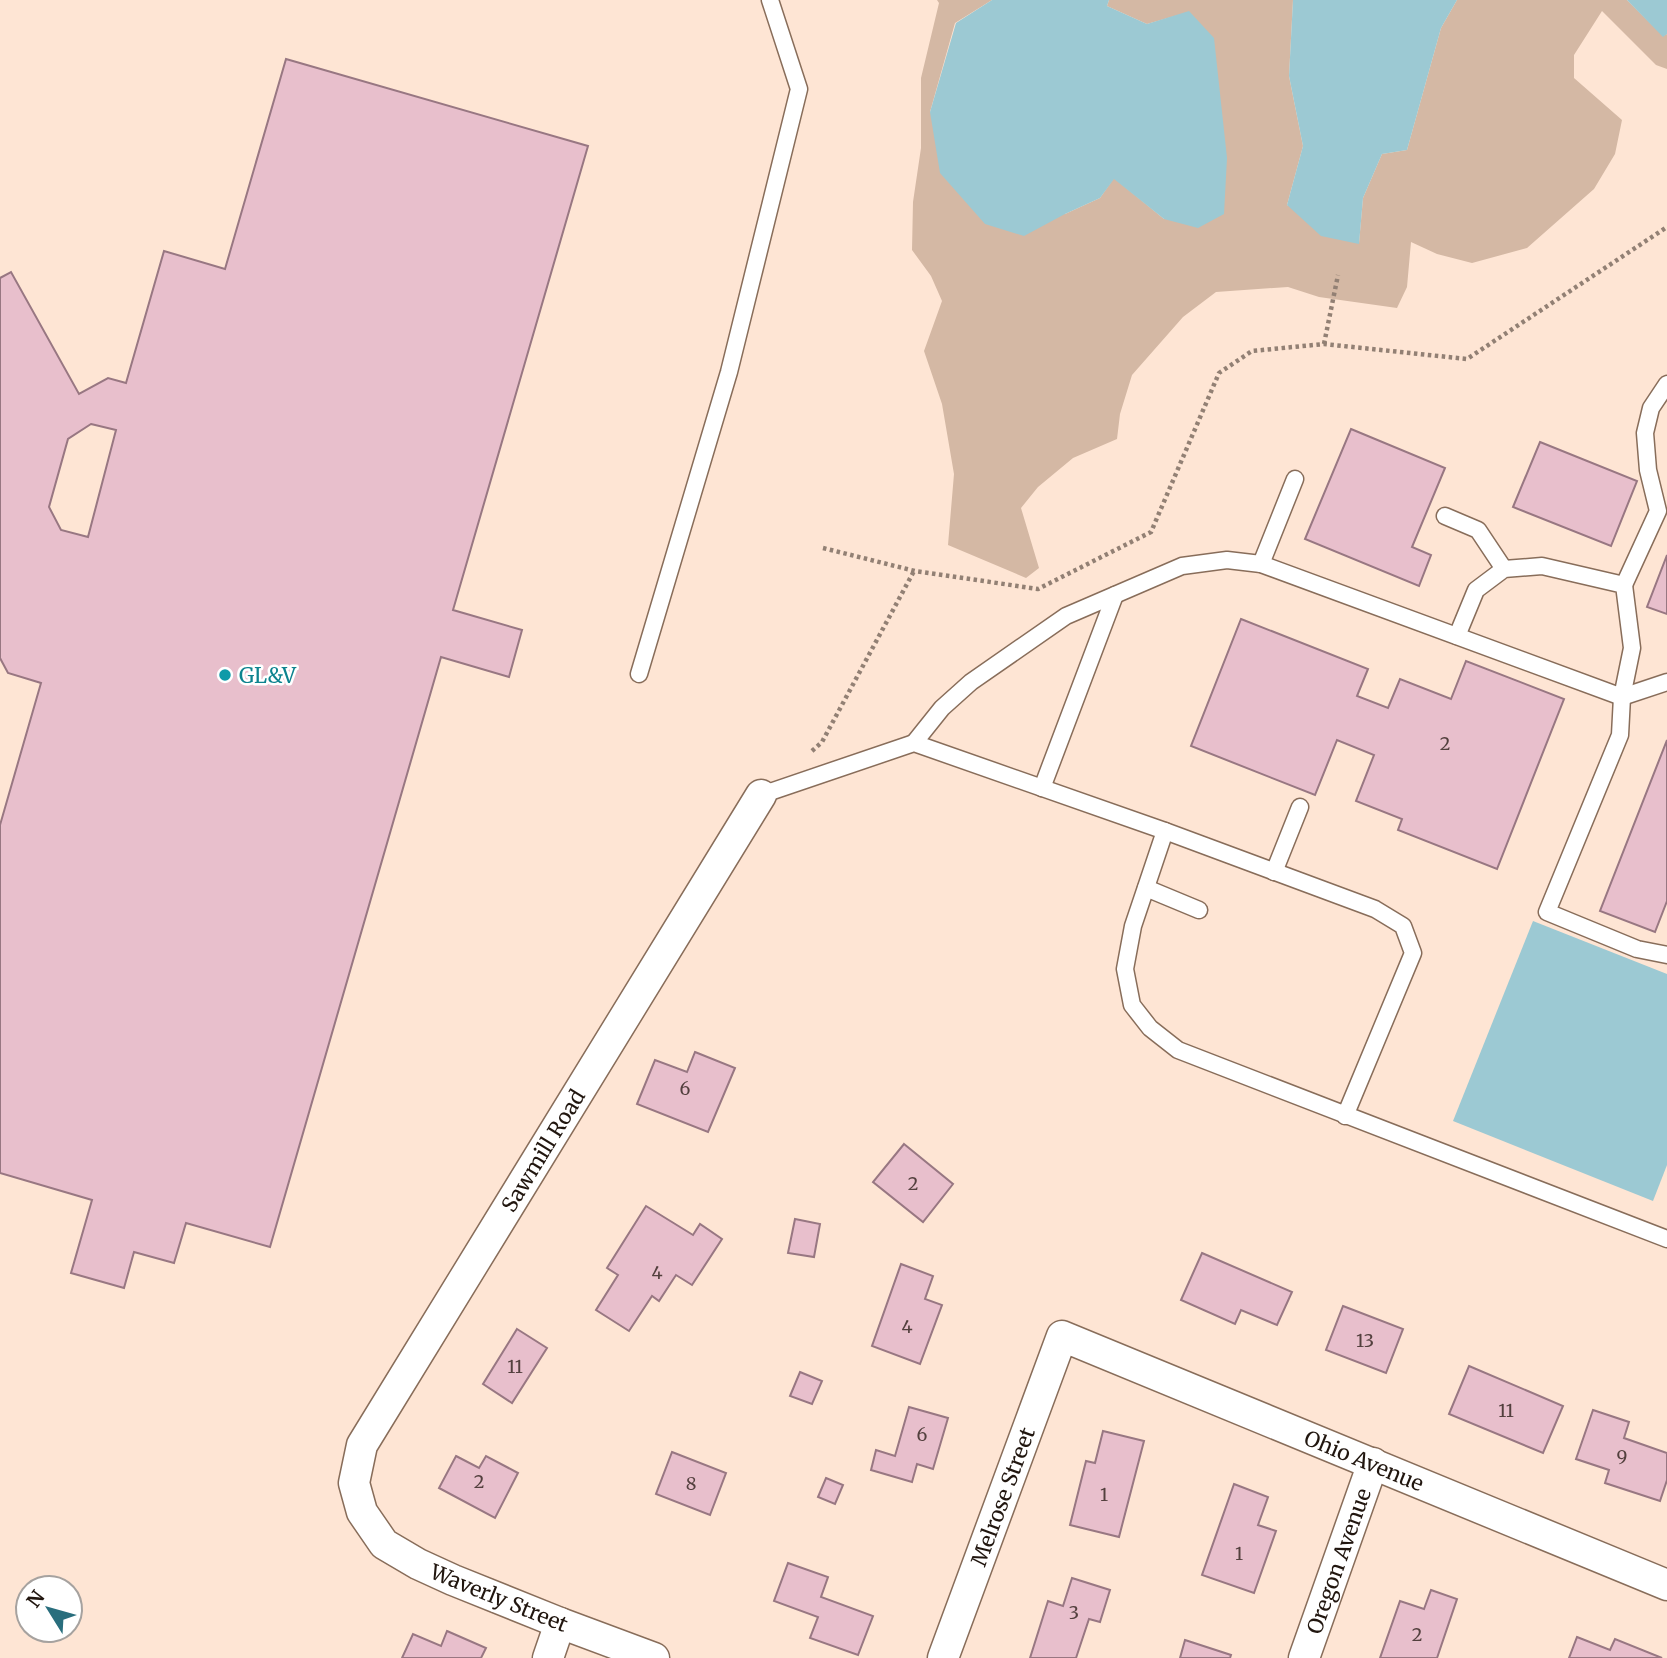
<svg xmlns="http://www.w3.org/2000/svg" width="1667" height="1658" font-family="Merriweather,serif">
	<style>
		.green { fill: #d4b8a4 }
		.water { fill: #9cc9d3 }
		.building { fill: #e8bfcc; stroke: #987782; stroke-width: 2; fill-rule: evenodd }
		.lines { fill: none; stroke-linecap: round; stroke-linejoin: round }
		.service-casing { stroke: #886d5a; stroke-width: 19 }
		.minor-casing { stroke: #886d5a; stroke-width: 33 }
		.path { stroke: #928074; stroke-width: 4.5; stroke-dasharray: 3.5 3.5; stroke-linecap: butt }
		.service { stroke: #fff; stroke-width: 16 }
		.minor { stroke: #fff; stroke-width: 30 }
		.culture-dot { fill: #0f9aa8; stroke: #fff; stroke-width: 2.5 }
		.labels { text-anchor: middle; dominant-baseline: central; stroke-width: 5; stroke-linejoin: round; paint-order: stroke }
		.number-label { font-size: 18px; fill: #53403e }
		.culture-label { font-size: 21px; fill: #0d838f; stroke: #fff; text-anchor: start }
		.street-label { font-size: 21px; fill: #21160f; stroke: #fff }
	</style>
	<rect width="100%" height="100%" fill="#fee5d4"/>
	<!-- green -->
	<polygon class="green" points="937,0 992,0 955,23 930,112 1065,214 1100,198 1114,178 1164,219 1189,12 1147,24 1107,6 1109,0 1293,0 1289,76 1303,146 1287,205 1359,243 1363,198 1382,154 1407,150 1441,28 1457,0 1627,0 1663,36 1667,34 1667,69 1656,65 1602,11 1574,55 1574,78 1622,120 1615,154 1594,189 1527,248 1472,263 1437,254 1411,242 1407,287 1397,308 1319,297 1288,287 1216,292 1183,317 1132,375 1120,414 1117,439 1073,458 1038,487 1021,508 1039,568 1026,578 948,545 954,474 942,404 924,351 942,301 931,276 912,250 913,202 921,148 921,78 939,3"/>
	<!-- water -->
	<g class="water">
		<polygon points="992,0 1109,0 1107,6 1147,24 1189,11 1214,38 1227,158 1224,214 1198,228 1164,219 1114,179 1100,198 1065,214 1024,236 985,224 940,173 930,112 956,23"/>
		<polygon points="1293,0 1457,0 1441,28 1407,150 1382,154 1363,198 1359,244 1321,236 1287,205 1303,146 1289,76"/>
		<polygon points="1627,0 1667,0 1667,34 1663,37"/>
		<polygon points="1533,921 1667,974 1667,1165 1653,1201 1453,1121"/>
	</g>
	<!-- building -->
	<g class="building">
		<path d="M286,59L588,146L453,610L522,630L509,677L441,657L270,1247L186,1223L174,1263L134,1252L124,1288L71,1273L92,1200L0,1173V825L41,683L8,673L0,658V278L11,272L79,394L108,378L126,383L164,251L225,269ZM91,424L116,430L88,537L61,530L49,507L68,439Z"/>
		<polygon points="1351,429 1445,468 1412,547 1431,555 1419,586 1305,539"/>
		<polygon points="1540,442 1637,481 1611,546 1513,507"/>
		<polygon points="1667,555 1667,614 1647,607"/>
		<polygon points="1241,619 1368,669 1357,696 1388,708 1400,679 1451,699 1466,661 1564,699 1497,869 1398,830 1402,819 1356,801 1374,755 1337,740 1315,795 1191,746"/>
		<polygon points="1667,740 1667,901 1655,932 1600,911"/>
		<polygon points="695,1052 735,1068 708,1132 637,1104 655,1060 687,1072"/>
		<polygon points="904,1144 953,1184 923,1222 873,1182"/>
		<polygon points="646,1206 693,1235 700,1224 722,1239 692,1285 676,1275 659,1301 652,1296 629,1331 596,1310 618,1275 607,1268"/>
		<polygon points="795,1219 820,1224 814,1257 788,1253"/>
		<polygon points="1202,1253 1292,1292 1277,1325 1241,1310 1235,1324 1181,1300"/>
		<polygon points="901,1264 933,1276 925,1299 942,1305 920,1364 872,1346"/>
		<polygon points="1343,1306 1403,1329 1386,1373 1326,1350"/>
		<polygon points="517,1329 547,1348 512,1403 483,1384"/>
		<polygon points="1469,1366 1563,1406 1543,1453 1449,1414"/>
		<polygon points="800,1372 822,1381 812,1404 790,1396"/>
		<polygon points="909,1407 948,1418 933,1469 917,1464 912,1482 871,1470 876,1450 895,1456"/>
		<polygon points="1593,1410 1629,1422 1624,1438 1667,1453 1667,1480 1660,1501 1605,1483 1609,1470 1576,1459"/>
		<polygon points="1103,1431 1144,1441 1119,1537 1070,1525 1086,1461 1095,1463"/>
		<polygon points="672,1452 726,1473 710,1515 656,1494"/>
		<polygon points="456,1456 479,1468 486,1456 518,1473 495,1518 439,1488"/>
		<polygon points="826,1478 843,1485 835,1504 818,1497"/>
		<polygon points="1234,1484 1268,1497 1258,1525 1276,1531 1254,1593 1202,1575"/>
		<polygon points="788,1563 828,1577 821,1597 873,1616 858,1655 810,1638 818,1617 774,1601"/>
		<polygon points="1072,1578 1110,1590 1100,1622 1089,1619 1076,1658 1030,1658 1048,1601 1063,1606"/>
		<polygon points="1431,1590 1457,1599 1437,1658 1380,1658 1400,1601 1424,1609"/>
		<polygon points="447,1631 486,1648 481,1658 402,1658 413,1634 441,1646"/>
		<polygon points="1577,1637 1610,1650 1615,1639 1662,1658 1569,1658"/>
		<polygon points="1185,1640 1231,1655 1230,1658 1180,1658"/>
	</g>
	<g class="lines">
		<!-- service casing -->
		<g class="service-casing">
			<g id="service">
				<polyline points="1445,516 1478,530 1504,569"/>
				<polyline points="1261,564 1295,479"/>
				<polyline points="1624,585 1658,511 1648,470 1645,433 1651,408 1667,384"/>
				<polyline points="1457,636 1476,590 1504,569 1542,566 1624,585 1632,648 1622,697 1620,735 1547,912 1637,949 1667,955"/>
				<polyline points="639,674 729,372 799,89 770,0"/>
				<polyline points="914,743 942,708 971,682 1066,616 1182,566 1227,560 1261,564 1622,697 1667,682"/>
				<polyline points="1042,788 1115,595"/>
				<polyline points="761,795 914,743 1165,831 1375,909 1403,926 1413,953 1345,1116"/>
				<polyline points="1165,831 1133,926 1125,969 1132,1005 1150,1028 1178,1050 1667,1239"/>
				<polyline points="1274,872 1300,807"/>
				<polyline points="1146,888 1199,910"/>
			</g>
		</g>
		<!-- minor casing -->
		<g class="minor-casing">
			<g id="minor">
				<polyline points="548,1658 560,1623"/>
				<path id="s1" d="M654,1658L560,1623L453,1580L418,1564L384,1544L362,1512L354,1483L362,1445L761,795"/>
				<path id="s2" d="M943,1658L1062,1336L1667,1585"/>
				<path id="s3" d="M1304,1658L1373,1463"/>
			</g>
		</g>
		<!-- path -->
		<g class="path">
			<polyline points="1324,344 1338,275"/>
			<polyline points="823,548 915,571 1038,589 1151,532 1219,373 1252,351 1324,344 1467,359 1667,227"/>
			<polyline points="812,751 822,742 914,571"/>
		</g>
		<!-- service -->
		<use href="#service" class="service"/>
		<!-- minor -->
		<use href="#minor" class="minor"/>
	</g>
	<!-- markers -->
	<circle class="culture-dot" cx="225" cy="675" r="7"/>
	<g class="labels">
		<!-- number labels -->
		<g class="number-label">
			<text x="1445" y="743">2</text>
			<text x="685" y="1088">6</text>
			<text x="913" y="1183">2</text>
			<text x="657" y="1272">4</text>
			<text x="907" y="1326">4</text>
			<text x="1365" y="1340">13</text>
			<text x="515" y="1366">11</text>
			<text x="1506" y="1410">11</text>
			<text x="922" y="1434">6</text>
			<text x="1622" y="1456">9</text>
			<text x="479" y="1481">2</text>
			<text x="691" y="1483">8</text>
			<text x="1104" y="1494">1</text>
			<text x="1239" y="1553">1</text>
			<text x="1074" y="1612">3</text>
			<text x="1417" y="1634">2</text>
		</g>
		<!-- culture labels -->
		<g class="culture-label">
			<text x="239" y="675">GL&amp;V</text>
		</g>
		<!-- street labels -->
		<g class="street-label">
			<text stroke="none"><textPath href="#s1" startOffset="747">Sawmill Road</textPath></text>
			<text stroke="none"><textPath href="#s2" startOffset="670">Ohio Avenue</textPath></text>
			<text stroke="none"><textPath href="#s2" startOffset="172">Melrose Street</textPath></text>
			<text stroke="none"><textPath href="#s3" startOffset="103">Oregon Avenue</textPath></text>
			<text transform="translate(499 1598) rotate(22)">Waverly Street</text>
		</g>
	</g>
	<!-- north arrow -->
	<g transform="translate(49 1609) rotate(307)"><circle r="33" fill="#ffffff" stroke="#a6a29f" stroke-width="2"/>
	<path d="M0-5L12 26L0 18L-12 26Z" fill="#296e7d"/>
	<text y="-10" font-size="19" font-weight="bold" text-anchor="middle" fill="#21160f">N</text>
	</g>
</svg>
